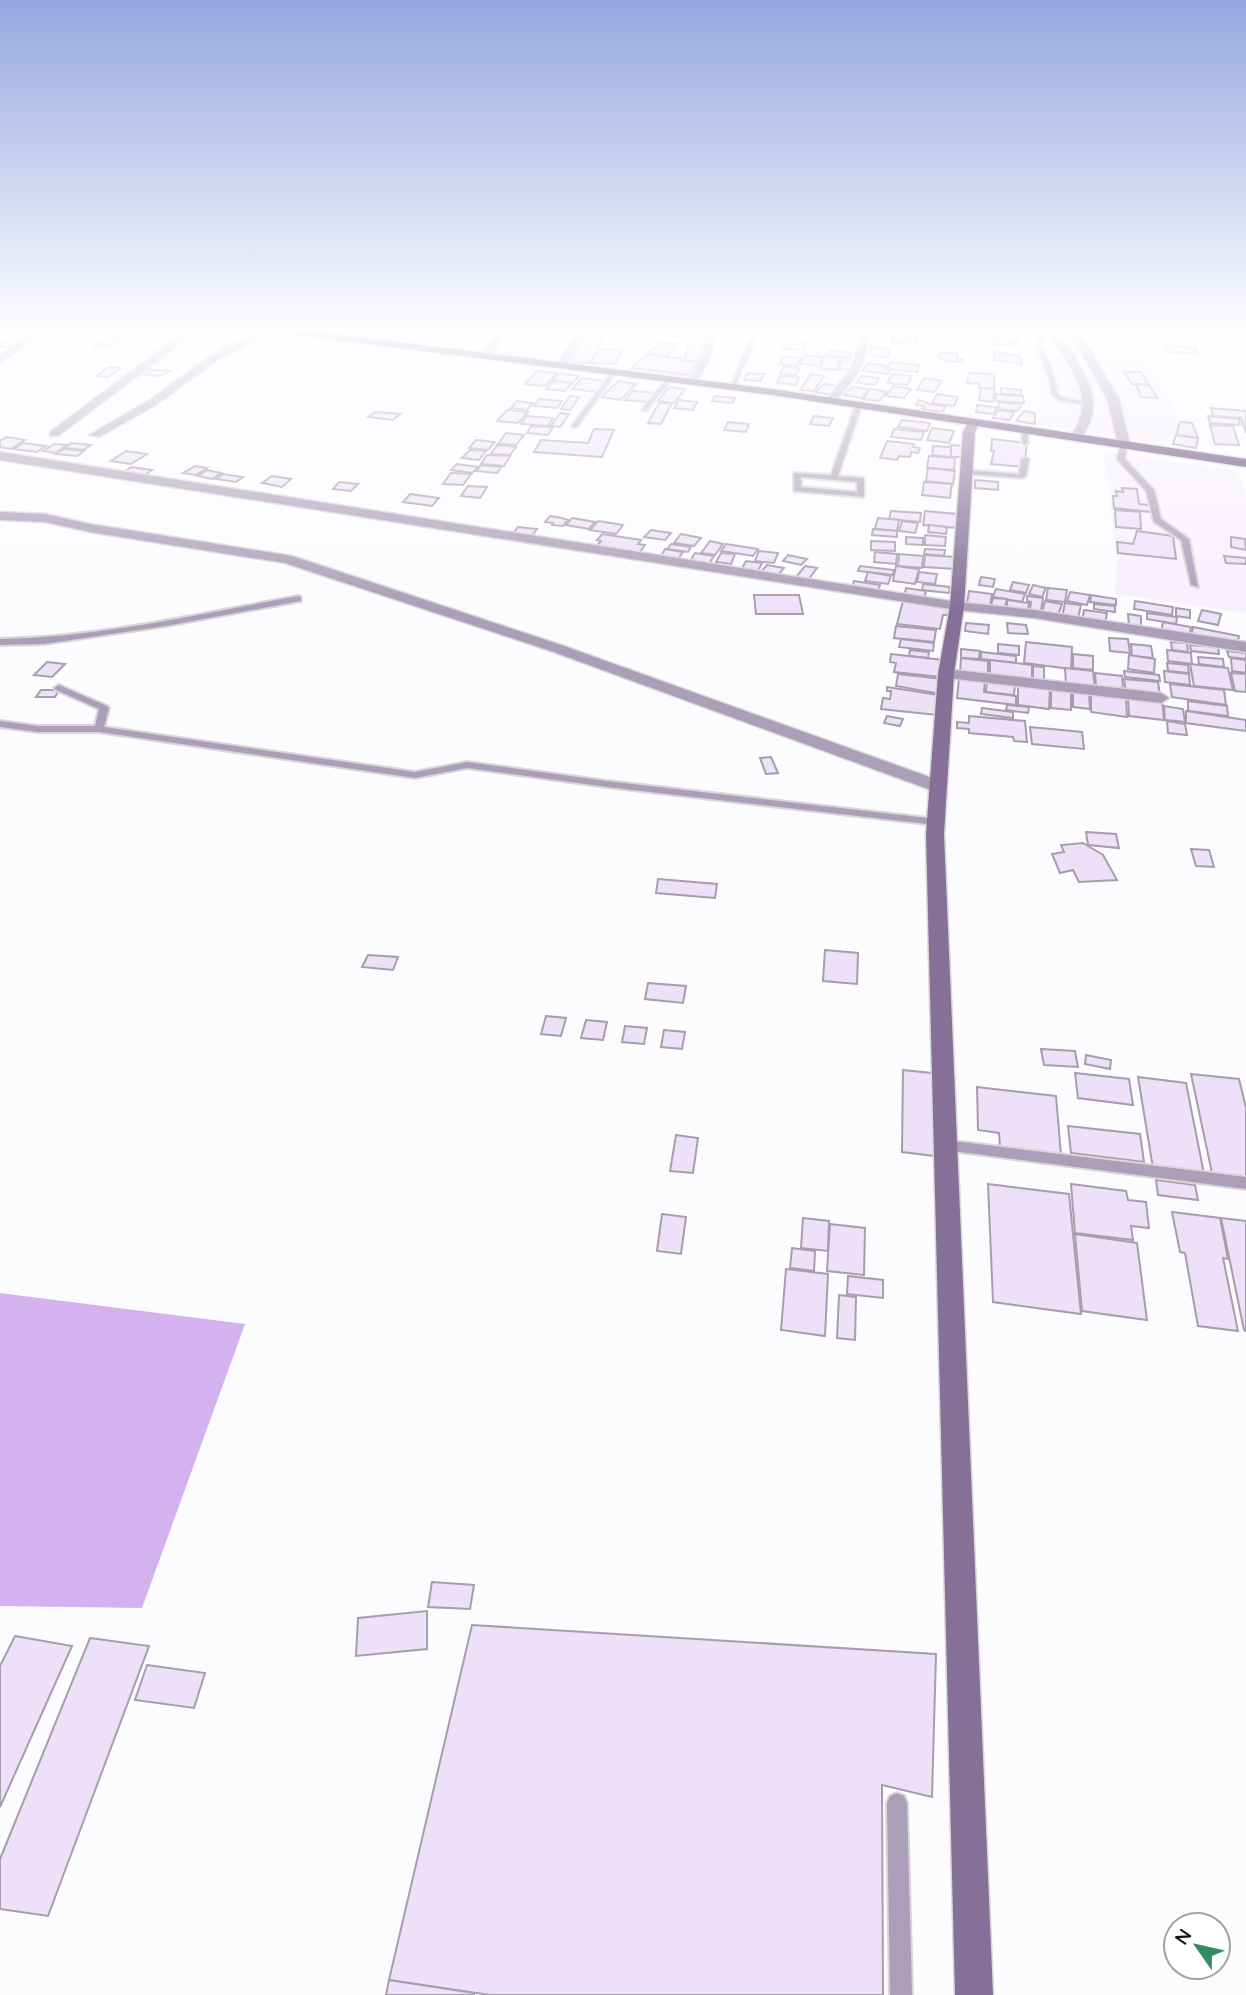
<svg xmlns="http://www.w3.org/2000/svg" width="1246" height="1995" font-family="Quicksand,sans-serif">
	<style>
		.built { fill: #f7f0fd }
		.forest { fill: #d4b2f0 }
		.building { fill: #eee0f9; stroke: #a59eac; stroke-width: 2 }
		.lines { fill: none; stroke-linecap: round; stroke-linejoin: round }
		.lane-casing { stroke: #d7d6d9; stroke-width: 4 }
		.street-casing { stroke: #d7d6d9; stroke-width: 3 }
		.secondary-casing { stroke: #d7d6d9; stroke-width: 3 }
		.highway-casing { stroke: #d7d6d9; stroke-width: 3 }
		.lane { fill: #ac9db8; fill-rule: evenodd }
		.street { fill: #ac9db8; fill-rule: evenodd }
		.secondary { fill: #867097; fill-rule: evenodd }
		.highway { fill: #533569; fill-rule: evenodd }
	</style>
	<rect width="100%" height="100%" fill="#fcfbfe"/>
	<!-- built -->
	<g class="built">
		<polygon points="959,331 1198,331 1206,345 1132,340 1181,418 1171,445 1038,425 1039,387 1029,336"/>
		<polygon points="1104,451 1237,471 1246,497 1246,613 1115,594 1117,560"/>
	</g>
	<!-- forest -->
	<polygon class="forest" points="0,1293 245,1324 142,1608 0,1606"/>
	<!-- building -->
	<g class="building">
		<polygon points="612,331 636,331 633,338 609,336"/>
		<polygon points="649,331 705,331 707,344 697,362 684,361 689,344 687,336 648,335"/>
		<polygon points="938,331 963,331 962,337 937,335"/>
		<polygon points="893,334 916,336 916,344 892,343"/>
		<polygon points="16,335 32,336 16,347 0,346"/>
		<polygon points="582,336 604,337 590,363 568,362"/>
		<polygon points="994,337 1017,340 1017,343 1012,343 1011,346 991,344"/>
		<polygon points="105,339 118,339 108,348 94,347"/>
		<polygon points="784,340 807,341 804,350 782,349"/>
		<polygon points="660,342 678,344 666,356 647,354"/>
		<polygon points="1165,345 1196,348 1197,354 1166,352"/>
		<polygon points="871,347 890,349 888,357 872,356"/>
		<polygon points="599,349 622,350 615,364 591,363"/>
		<polygon points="829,351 851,352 850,358 827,356"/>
		<polygon points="994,351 1021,357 1022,364 994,360"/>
		<polygon points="939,352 958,354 957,359 963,359 962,362 944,361 938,356"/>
		<polygon points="648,354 683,359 681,361 697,362 688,375 631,368"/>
		<polygon points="804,355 823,357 819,366 800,364"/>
		<polygon points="783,356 801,358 797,367 780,364"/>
		<polygon points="824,356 840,358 837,370 820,369"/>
		<polygon points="841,360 856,361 854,370 839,369"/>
		<polygon points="890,362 919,365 917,372 888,369"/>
		<polygon points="867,363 887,366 885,369 890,370 888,374 863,371"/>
		<polygon points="784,366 800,368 796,375 780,374"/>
		<polygon points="108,367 121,368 108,377 96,376"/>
		<polygon points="148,369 169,371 161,376 141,374"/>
		<polygon points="537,371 557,373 545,386 525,384"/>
		<polygon points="1124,372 1141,372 1149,385 1132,384"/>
		<polygon points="560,373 579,376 572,383 552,380"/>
		<polygon points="747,373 764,374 761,381 744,380"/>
		<polygon points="969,373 994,374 994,389 979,388 979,384 967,383"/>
		<polygon points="811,374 824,376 814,391 800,390"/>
		<polygon points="892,374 912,376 907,385 887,383"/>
		<polygon points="781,376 799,377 796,385 777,383"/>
		<polygon points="861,376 879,378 875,385 857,383"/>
		<polygon points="582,378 606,381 596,392 572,389"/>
		<polygon points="924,378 942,381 934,392 917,390"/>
		<polygon points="553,381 572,383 565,391 546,389"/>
		<polygon points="618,381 636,384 621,400 602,397"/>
		<polygon points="824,384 840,386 832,395 815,392"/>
		<polygon points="1136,384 1149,385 1157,398 1141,397"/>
		<polygon points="893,386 911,389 904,398 886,396"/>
		<polygon points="669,387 685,389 674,403 658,401"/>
		<polygon points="852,387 869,389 862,398 844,395"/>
		<polygon points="981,388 995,389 993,402 979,400"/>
		<polygon points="1001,388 1021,390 1021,395 1001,394"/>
		<polygon points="870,389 887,392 879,401 863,399"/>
		<polygon points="633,391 656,393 648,402 625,400"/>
		<polygon points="937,394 958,397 954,406 932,403"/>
		<polygon points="996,394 1023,396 1024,403 996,401"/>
		<polygon points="570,396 579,397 570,410 561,409"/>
		<polygon points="715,396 735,398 733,403 712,401"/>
		<polygon points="539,399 562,401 557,408 534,406"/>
		<polygon points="679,400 697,402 693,410 674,408"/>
		<polygon points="919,400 929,404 946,406 942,412 922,409 924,406 916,405"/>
		<polygon points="516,401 533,403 527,410 511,408"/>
		<polygon points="999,402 1022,404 1018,411 998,409"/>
		<polygon points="659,403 672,403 661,424 648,423"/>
		<polygon points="977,405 996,407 994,414 976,412"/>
		<polygon points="1211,408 1246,411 1246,433 1241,418 1213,416"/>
		<polygon points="507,410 528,412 518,423 497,421"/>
		<polygon points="998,410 1014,412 1010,420 993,418"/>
		<polygon points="1024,411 1035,413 1035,424 1016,421"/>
		<polygon points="375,412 400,414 393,420 368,417"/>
		<polygon points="560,413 569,414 560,427 551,426"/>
		<polygon points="527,416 553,418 548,426 521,424"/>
		<polygon points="814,416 833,418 829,426 810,424"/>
		<polygon points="1208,416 1239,419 1240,425 1210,423"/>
		<polygon points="902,420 930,423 927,431 898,427"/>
		<polygon points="728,422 749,424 746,432 724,430"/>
		<polygon points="1180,422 1192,423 1198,438 1176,435"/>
		<polygon points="1210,425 1233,426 1239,445 1215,444"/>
		<polygon points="531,426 553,427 548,435 527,433"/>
		<polygon points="932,428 954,431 949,443 927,440"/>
		<polygon points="594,429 614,430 602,457 534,452 541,440 588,443"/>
		<polygon points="894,429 924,432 921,440 891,437"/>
		<polygon points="506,433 524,435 516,445 498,444"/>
		<polygon points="1176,435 1198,438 1196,448 1173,444"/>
		<polygon points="7,437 25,440 11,449 0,447 0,441"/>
		<polygon points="992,439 1027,443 1024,467 991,464 994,451 991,451"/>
		<polygon points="476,440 495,442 488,450 469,448"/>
		<polygon points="887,441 914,444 913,447 920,448 918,453 911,452 910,457 899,456 897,460 880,458"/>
		<polygon points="23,443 46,446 37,452 14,449"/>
		<polygon points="71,443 91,445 84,450 65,448"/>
		<polygon points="54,444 67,445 56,453 43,451"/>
		<polygon points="497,445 516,447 510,455 491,454"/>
		<polygon points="951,445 962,446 961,457 951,457"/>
		<polygon points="933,446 951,447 951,457 932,455"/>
		<polygon points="64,449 84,451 77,456 56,454"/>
		<polygon points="470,450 486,451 479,460 462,458"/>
		<polygon points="126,451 147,454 131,464 111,461"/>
		<polygon points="487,455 510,456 504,466 481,464"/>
		<polygon points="929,456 955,458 954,470 927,468"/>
		<polygon points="457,464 478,467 472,473 451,470"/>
		<polygon points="481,465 501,467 497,473 476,471"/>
		<polygon points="195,466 207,468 196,475 183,473"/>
		<polygon points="131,467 152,470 142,477 121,474"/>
		<polygon points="928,468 955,471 953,484 926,481"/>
		<polygon points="207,470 221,473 212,479 198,476"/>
		<polygon points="451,473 471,474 463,485 443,484"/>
		<polygon points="223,474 243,477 236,482 216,479"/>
		<polygon points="272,476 291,479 282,487 262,483"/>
		<polygon points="975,480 998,482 998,490 975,488"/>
		<polygon points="339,482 358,484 351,491 333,489"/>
		<polygon points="924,482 952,484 950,498 922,495"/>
		<polygon points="468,486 487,487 480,498 461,496"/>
		<polygon points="1122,488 1137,489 1139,504 1150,505 1151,512 1114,508 1113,496 1117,496 1116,491 1123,492"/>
		<polygon points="410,494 439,498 432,506 403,502"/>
		<polygon points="1115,510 1140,512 1141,529 1116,527"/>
		<polygon points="891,511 921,513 920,522 889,519"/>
		<polygon points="925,511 957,514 956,528 923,525"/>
		<polygon points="550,516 562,518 568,520 563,526 552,525 553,523 545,522"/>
		<polygon points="572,518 595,522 589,529 566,525"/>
		<polygon points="878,518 899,520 897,531 875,529"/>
		<polygon points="598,521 623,525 616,534 590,530"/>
		<polygon points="902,521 918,523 915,533 899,531"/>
		<polygon points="929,525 947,527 946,534 928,532"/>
		<polygon points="518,527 537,529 531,537 512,535"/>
		<polygon points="873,529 897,531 897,537 872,535"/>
		<polygon points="651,530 671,533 665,540 644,537"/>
		<polygon points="1137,531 1173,536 1176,559 1118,553 1117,542 1133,544"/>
		<polygon points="602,534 641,540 638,544 645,545 638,555 595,548 601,541 597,540"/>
		<polygon points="681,534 701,538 694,546 674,543"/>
		<polygon points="925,535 946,537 945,546 925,545"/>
		<polygon points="906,537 923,538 923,545 906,544"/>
		<polygon points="1231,537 1245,539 1246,550 1231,547"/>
		<polygon points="710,541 723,544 715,555 701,553"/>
		<polygon points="871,541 895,542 895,551 871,550"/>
		<polygon points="671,544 691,547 688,552 667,549"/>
		<polygon points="726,544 758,549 753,556 721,551"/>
		<polygon points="665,549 683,552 678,559 661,556"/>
		<polygon points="925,549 945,550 944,556 924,554"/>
		<polygon points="759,551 778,553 774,563 755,561"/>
		<polygon points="875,552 897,554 896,564 874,562"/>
		<polygon points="695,553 714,556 709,564 690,561"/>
		<polygon points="721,553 735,554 731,564 716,562"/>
		<polygon points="899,554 923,556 922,568 898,566"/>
		<polygon points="788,555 807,559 801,565 783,561"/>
		<polygon points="925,555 955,557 955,569 924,567"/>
		<polygon points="1224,556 1246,558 1246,564 1226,563"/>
		<polygon points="746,561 762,563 758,571 742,568"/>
		<polygon points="767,565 784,568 777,576 760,573"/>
		<polygon points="805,566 817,568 809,579 796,577"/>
		<polygon points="860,566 894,570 893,575 858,571"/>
		<polygon points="896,566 919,569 915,584 893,581"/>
		<polygon points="868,572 891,576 888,584 865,581"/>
		<polygon points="919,572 937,574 935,584 917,582"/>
		<polygon points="981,577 995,579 993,587 979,585"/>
		<polygon points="854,581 880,585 878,590 852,587"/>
		<polygon points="1013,582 1029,585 1026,593 1010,590"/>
		<polygon points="923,584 950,587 949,593 922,590"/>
		<polygon points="1033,585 1046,588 1042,597 1029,594"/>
		<polygon points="906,588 926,591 924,598 904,596"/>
		<polygon points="1048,588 1067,590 1065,602 1046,600"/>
		<polygon points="996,589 1025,594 1022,602 993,597"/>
		<polygon points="969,591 992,594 990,606 967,603"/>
		<polygon points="1070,592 1090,595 1087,605 1067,601"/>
		<polygon points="754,595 799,595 803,614 756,614"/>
		<polygon points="1091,595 1116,599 1116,605 1090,602"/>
		<polygon points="1027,596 1043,598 1041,611 1030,610 1031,602 1027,601"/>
		<polygon points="993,598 1007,599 1005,607 991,605"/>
		<polygon points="1007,600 1029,603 1028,611 1007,608"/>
		<polygon points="903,601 950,607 948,615 943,615 940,629 897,624"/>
		<polygon points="1045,601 1062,604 1058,615 1042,612"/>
		<polygon points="1135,601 1173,607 1172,615 1134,609"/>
		<polygon points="1065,603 1081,605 1078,619 1062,617"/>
		<polygon points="1094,604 1115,606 1115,612 1094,609"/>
		<polygon points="1176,608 1190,610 1190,618 1176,616"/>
		<polygon points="1084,610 1107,613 1105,624 1082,621"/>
		<polygon points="1202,610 1221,614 1218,625 1198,621"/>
		<polygon points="1147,613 1177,617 1176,624 1147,619"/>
		<polygon points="1128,614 1141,616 1141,629 1129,627"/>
		<polygon points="1163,622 1191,627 1190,636 1161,632"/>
		<polygon points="966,623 989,625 988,634 965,631"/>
		<polygon points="1007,623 1026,625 1028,634 1008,633"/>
		<polygon points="896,626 936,630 934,642 894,638"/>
		<polygon points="1193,627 1239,636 1237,646 1191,638"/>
		<polygon points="1109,638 1128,639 1130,653 1110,651"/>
		<polygon points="901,639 934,643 933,651 899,647"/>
		<polygon points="1026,642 1072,647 1071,669 1024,663"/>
		<polygon points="1171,642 1187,643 1188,652 1172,650"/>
		<polygon points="998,644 1019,646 1019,655 998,653"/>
		<polygon points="1131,644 1151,646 1153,658 1132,656"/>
		<polygon points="1190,645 1218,647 1219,654 1191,651"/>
		<polygon points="961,649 980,651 979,659 961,658"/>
		<polygon points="910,650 929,652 928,658 909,656"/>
		<polygon points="1167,650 1191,653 1192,664 1168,661"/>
		<polygon points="1227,651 1246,653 1246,659 1229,657"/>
		<polygon points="981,652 1016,656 1016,663 981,659"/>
		<polygon points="891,654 943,660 941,677 894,672 896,663 890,662"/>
		<polygon points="1073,654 1093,656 1093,670 1073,668"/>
		<polygon points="1129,655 1155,659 1154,673 1128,669"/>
		<polygon points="1198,657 1223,659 1224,667 1199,664"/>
		<polygon points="961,658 988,661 988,676 960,673"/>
		<polygon points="1231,658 1246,660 1246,673 1232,671"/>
		<polygon points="990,660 1032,665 1032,681 990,677"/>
		<polygon points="47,662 65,664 52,677 34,675"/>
		<polygon points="1167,663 1188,665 1189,673 1168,671"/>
		<polygon points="1190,664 1228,668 1233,690 1194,686"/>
		<polygon points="1033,666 1044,667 1044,682 1033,681"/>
		<polygon points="1065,668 1093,671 1095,688 1066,685"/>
		<polygon points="1124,671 1159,675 1160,681 1125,677"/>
		<polygon points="1164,671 1189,674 1190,685 1165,682"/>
		<polygon points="1095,673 1122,676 1123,690 1096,687"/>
		<polygon points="1231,673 1246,674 1246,692 1235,691"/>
		<polygon points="898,674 943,679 941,694 896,686"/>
		<polygon points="959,678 985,680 984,692 1016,696 1016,705 957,698"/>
		<polygon points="1124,679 1158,682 1160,695 1126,692"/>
		<polygon points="987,681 1015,685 1014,695 986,692"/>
		<polygon points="1018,684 1050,688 1049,709 1018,705"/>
		<polygon points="1170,684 1224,690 1226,705 1172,697"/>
		<polygon points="887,687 939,695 937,715 881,709 883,698 890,699 891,691 887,691"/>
		<polygon points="1051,688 1071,690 1071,710 1051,708"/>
		<polygon points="41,690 59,690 55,697 36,697"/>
		<polygon points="1073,691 1089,693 1090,709 1073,707"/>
		<polygon points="1091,693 1126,697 1127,717 1091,712"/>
		<polygon points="1128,696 1162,700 1164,720 1129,716"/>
		<polygon points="1188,701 1227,706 1228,716 1188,711"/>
		<polygon points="1007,705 1029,707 1028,713 1006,710"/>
		<polygon points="1164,706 1183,709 1185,722 1165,720"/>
		<polygon points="982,708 1013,712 1013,718 981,714"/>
		<polygon points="1186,711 1246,720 1246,731 1186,723"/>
		<polygon points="887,716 903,719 900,726 884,723"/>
		<polygon points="969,716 1025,721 1027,742 1014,741 1013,737 969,733 969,729 957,728 957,722 969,723"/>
		<polygon points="1167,721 1185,724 1187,735 1168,733"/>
		<polygon points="1030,727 1082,732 1084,749 1032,744"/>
		<polygon points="771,757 778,773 766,774 760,758"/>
		<polygon points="1086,832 1116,834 1119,848 1088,845"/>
		<polygon points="1083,843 1103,855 1117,880 1079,882 1073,870 1060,873 1052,854 1064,852 1061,845"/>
		<polygon points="1191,849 1209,850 1214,867 1196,866"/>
		<polygon points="658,879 717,884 715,898 656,893"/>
		<polygon points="825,950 858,953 857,984 823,981"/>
		<polygon points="368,955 398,957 393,970 362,967"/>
		<polygon points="648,983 686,986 683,1003 645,999"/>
		<polygon points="546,1016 566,1018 561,1036 541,1034"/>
		<polygon points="586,1020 607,1022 603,1040 581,1038"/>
		<polygon points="625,1026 647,1028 644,1044 622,1042"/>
		<polygon points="664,1030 685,1032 682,1049 661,1047"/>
		<polygon points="1041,1049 1075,1051 1078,1067 1044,1065"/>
		<polygon points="1086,1055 1111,1060 1110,1069 1085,1064"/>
		<polygon points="903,1070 941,1074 943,1157 902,1152"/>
		<polygon points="1075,1073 1129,1079 1133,1105 1078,1098"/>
		<polygon points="1191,1074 1239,1079 1246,1108 1246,1177 1212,1173"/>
		<polygon points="1138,1077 1186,1083 1204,1174 1153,1168"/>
		<polygon points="977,1087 1056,1096 1061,1155 1000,1147 999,1133 978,1130"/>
		<polygon points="1068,1126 1140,1134 1144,1162 1071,1153"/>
		<polygon points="676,1135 698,1138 693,1173 670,1171"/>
		<polygon points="1156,1180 1195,1185 1198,1200 1158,1195"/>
		<polygon points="988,1184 1069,1194 1081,1314 993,1302"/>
		<polygon points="1071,1184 1126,1191 1128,1200 1146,1202 1149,1228 1131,1226 1133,1240 1075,1233"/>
		<polygon points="1172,1212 1220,1218 1228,1259 1223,1258 1238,1331 1198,1326 1185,1253 1180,1252"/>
		<polygon points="662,1214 686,1217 681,1254 657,1251"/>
		<polygon points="803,1218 829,1221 828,1251 801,1248"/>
		<polygon points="1221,1218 1246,1221 1246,1331 1244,1330"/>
		<polygon points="830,1224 865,1228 864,1275 827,1271"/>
		<polygon points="1075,1234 1137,1243 1147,1320 1082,1311"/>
		<polygon points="792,1248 815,1251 814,1271 790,1268"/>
		<polygon points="786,1269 828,1274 825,1336 781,1330"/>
		<polygon points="848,1276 883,1280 883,1298 847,1294"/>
		<polygon points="839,1295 856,1297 855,1340 837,1338"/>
		<polygon points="432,1582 474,1585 470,1609 428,1607"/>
		<polygon points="427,1611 427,1649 356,1656 358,1618"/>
		<polygon points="472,1625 936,1654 932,1797 882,1785 883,1995 490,1995 389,1980"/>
		<polygon points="15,1636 72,1646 0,1807 0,1666"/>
		<polygon points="90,1638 149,1646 48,1916 0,1909 0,1859"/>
		<polygon points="147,1665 205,1673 194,1708 135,1700"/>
		<polygon points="389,1980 474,1993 474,1995 386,1995"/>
	</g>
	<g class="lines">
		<!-- lane casing -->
		<g class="lane-casing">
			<g id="lane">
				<polygon points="1038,331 1044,331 1046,338 1042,345 1055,379 1057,393 1062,397 1092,404 1092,406 1058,400 1052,395 1049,379 1036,345 1040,338"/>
				<polygon points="752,339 755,341 735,387 730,388 749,341"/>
				<polygon points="612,371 617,372 577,427 573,427 572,426"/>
				<polygon points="667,378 672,379 646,411 642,411 642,409"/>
				<path d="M859,402L862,404L838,476L864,478V497L794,491V473L831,475L856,404ZM801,477L857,482V492L801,487Z"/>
				<polygon points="1025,427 1028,429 1028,443 1025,445 1022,443 1022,429"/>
				<polygon points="1124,442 1127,444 1125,459 1154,490 1161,519 1189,539 1198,587 1191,585 1181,540 1154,522 1146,491 1117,459 1121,444"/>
				<polygon points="1025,457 1029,459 1026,476 1022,478 966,474 962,472 966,470 1019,474 1021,459"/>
				<path d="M298,596L301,597V601L166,626L44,644L0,645V639C100,637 200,614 298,596Z"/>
				<polygon points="59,685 107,706 109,708 104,727 415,772 467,762 607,781 936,819 941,822 936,825 607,787 467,768 415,778 99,732 38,732 0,727 0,721 38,726 95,726 99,709 56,690 54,688"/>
				<polygon points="945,1140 1246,1177 1246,1189 945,1150 940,1149 938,1145 940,1141"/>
				<polygon points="897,1793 904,1796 907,1803 912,1995 890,1995 887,1803 890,1796"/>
			</g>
		</g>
		<!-- street casing -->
		<g class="street-casing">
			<g id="street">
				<polygon points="34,331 46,331 0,363 0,355"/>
				<polygon points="185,331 197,331 58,436 50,436 50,432"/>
				<polygon points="261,331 274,331 218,360 156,405 99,437 89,435 148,401 210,356"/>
				<polygon points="352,331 363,331 354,341 346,341 345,339"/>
				<polygon points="499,331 509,331 488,358 480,358 479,356"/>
				<polygon points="577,331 587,331 571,359 563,367 555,367 554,365 562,357"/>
				<polygon points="704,331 714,331 713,352 696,384 688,384 687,382 703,352"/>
				<polygon points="863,331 873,331 860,371 835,402 827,402 827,398 850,370"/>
				<path d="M1047,331H1057C1081,367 1111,399 1080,440L1070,437C1099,398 1070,366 1047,331Z"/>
				<polygon points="1069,331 1079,331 1119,399 1130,444 1128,447 1118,444 1107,399"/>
				<polygon points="0,452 957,602 1034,610 1246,642 1246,652 1034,618 957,610 0,460"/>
				<polygon points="0,512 45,514 90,524 292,556 561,645 943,782 946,786 943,790 931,790 551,651 285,563 90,532 45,522 0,520"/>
				<polygon points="946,669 1161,693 1169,698 1161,703 940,677 938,674 940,671"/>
			</g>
		</g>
		<!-- secondary casing -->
		<g class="secondary-casing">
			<polygon id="secondary" points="970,419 980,421 975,432 964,606 954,674 944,834 993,1995 955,1995 926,834 938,674 950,606 963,432"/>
		</g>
		<!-- highway casing -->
		<g class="highway-casing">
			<polygon id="highway" points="281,331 312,331 772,389 1246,459 1246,467 772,395 286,334"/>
		</g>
		<!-- lane -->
		<use href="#lane" class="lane"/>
		<!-- street -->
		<use href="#street" class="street"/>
		<!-- secondary -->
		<use href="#secondary" class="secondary"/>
		<!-- highway -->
		<use href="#highway" class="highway"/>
	</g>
	<!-- sky -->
	<linearGradient id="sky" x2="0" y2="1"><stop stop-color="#94a8df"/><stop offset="0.54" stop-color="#fefdff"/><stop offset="1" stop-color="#fefdff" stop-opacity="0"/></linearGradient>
	<rect width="1246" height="610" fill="url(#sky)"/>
	<!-- north arrow -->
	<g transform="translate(1197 1946) rotate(304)"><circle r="33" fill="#ffffff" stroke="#a2a1a3" stroke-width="2"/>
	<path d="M0-5L12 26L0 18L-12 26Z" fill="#328c62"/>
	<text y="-10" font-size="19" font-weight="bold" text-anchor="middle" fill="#161318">N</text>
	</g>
</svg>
